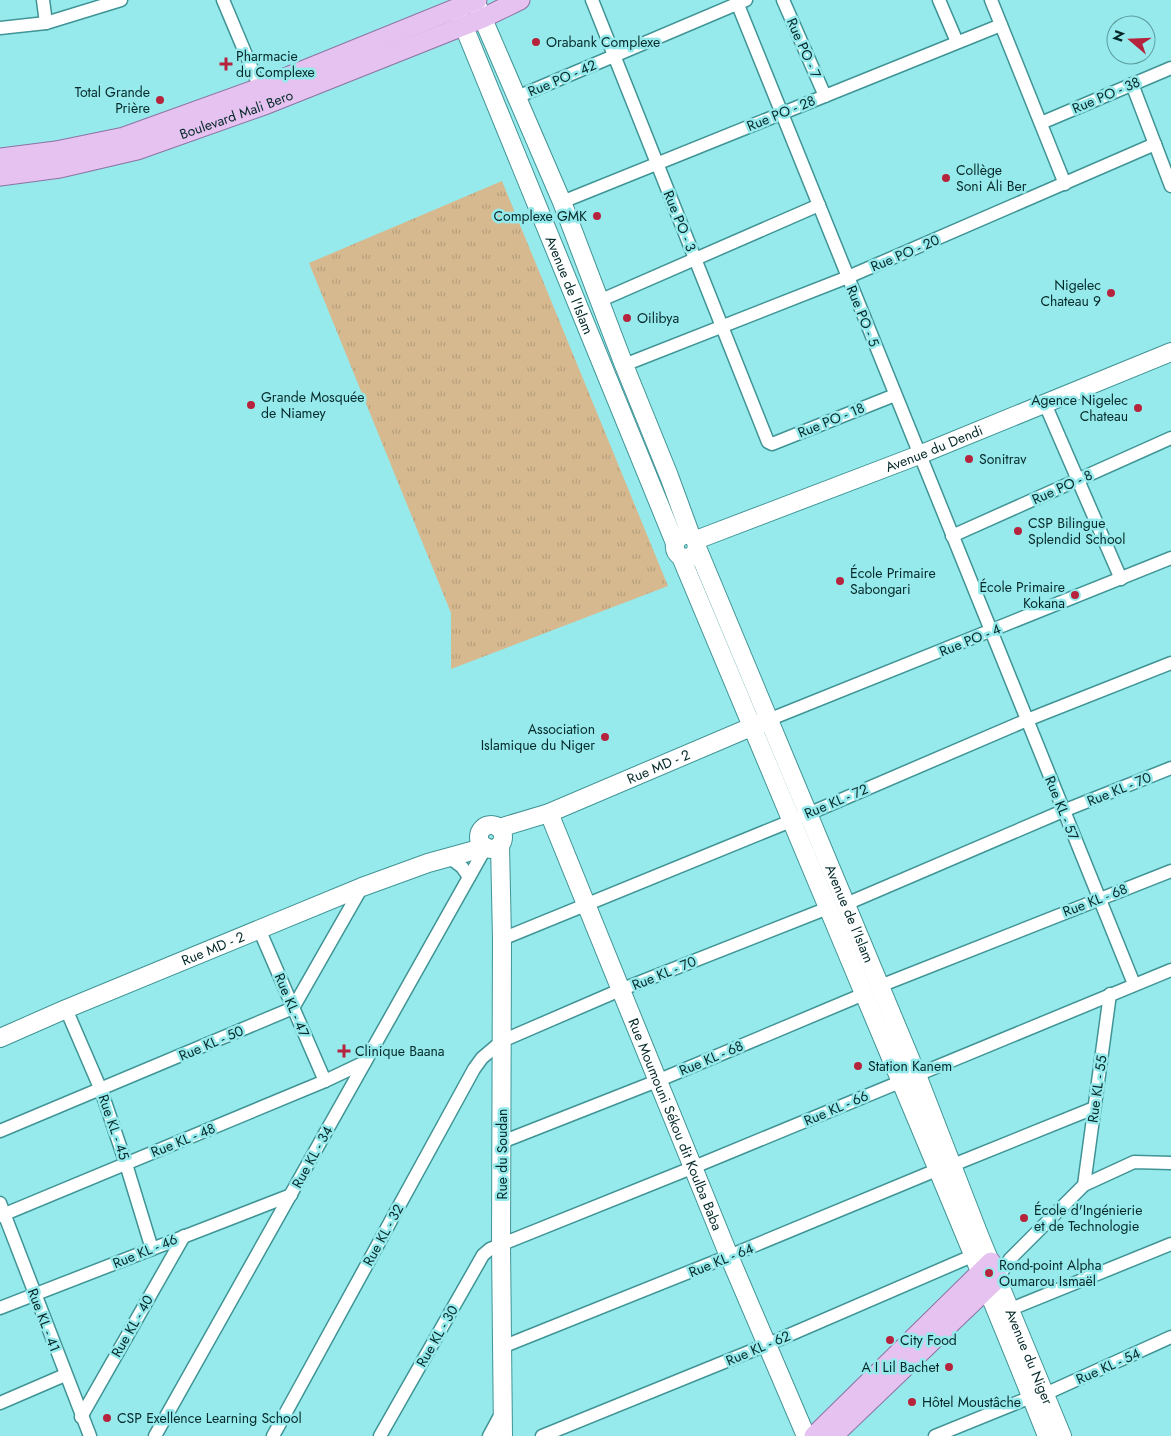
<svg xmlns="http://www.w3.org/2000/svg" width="1171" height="1436" font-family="Jost,sans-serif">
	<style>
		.park { fill: url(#park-tufts) }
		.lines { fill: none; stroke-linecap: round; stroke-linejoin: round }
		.street-casing { stroke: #409496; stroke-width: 15 }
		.secondary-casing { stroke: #409496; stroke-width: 20 }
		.primary-casing { stroke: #8b72a4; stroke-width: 21 }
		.street { stroke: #fff; stroke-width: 12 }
		.secondary { stroke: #fff; stroke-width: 18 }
		.primary { stroke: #e5c2ef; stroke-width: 19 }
		.poi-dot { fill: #b5233d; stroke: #97eaec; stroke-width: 2 }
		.labels { text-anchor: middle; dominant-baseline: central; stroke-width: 5; stroke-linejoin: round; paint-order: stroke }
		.poi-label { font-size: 14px; fill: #04292a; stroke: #97eaec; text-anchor: start }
		.street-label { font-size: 14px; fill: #04292a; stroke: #97eaec }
	</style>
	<defs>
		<pattern id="park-tufts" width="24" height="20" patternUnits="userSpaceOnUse" patternTransform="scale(1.25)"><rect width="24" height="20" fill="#d6b98f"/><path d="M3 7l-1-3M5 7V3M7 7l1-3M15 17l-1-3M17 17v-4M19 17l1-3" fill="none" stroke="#b69f7c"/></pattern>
	</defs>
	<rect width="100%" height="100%" fill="#97eaec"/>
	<!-- park -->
	<polygon class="park" points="502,181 668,586 451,669 451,613 309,263"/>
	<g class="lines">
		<!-- street casing -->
		<g class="street-casing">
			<g id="street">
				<polyline points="43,0 46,23"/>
				<polyline points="223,0 260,88"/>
				<polyline points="592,0 768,442 772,444 895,395"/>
				<polyline points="736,0 1134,984"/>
				<polyline points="783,0 825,96"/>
				<polyline points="939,0 957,42"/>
				<polyline points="991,0 1065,184"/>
				<polyline points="0,28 46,23 121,0"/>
				<polyline points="1132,84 1171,186"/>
				<polyline points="517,97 746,0"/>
				<polyline points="1041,123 1171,68"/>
				<polyline points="562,202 1001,25"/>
				<polyline points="599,301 819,205"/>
				<polyline points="624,365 848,277 1155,144"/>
				<polyline points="1045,404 1121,579"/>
				<polyline points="952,536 1171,438"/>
				<polyline points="768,720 1171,558"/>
				<polyline points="450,858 462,867 469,877"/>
				<polyline points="846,904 1063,811 1171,768"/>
				<polyline points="259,929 325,1081"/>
				<polyline points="502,939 808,814 1027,720 1171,663"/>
				<polyline points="880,986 1171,871"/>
				<polyline points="66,1009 101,1090 126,1164 152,1249"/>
				<polyline points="0,1131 293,1008 362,887"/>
				<polyline points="502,1142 657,1081 864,994"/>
				<polyline points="953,1165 1094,1108"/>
				<polyline points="1084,1185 1110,994"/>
				<polyline points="0,1203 90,1436"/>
				<polyline points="0,1216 325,1081 365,1062"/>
				<polyline points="998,1278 1010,1259 1084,1185 1134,1162 1171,1163"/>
				<polyline points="0,1308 291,1195"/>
				<polyline points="1011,1309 1171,1244"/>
				<polyline points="502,1347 729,1256 939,1169"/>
				<polyline points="1045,1394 1171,1337"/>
				<polyline points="0,1403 65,1375"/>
				<polyline points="81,1417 184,1236"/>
				<polyline points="155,1436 486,847"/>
				<polyline points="273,1436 474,1069 482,1058 502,1041 620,990 828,908"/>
				<polyline points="380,1436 483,1255 490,1249 694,1167 1171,970"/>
				<polyline points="489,1436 502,1412"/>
				<polyline points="542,1436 766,1345 972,1256"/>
				<polyline points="935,1436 1031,1397"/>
			</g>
		</g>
		<!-- secondary casing -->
		<g class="secondary-casing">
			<g id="secondary">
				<polyline points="477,5 562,202 624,365 669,476 691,536"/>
				<path id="s1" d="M458,12L675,543"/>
				<path id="s2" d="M696,540L919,455L1171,352"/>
				<path id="s3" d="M698,550L917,1075L979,1235L1062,1436"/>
				<path d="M681,557L690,558L696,552L697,542C686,524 664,545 681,557C731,675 779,793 829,910C902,1085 977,1260 1047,1436"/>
				<path id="s4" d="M549,813L729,1256L806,1436"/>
				<circle cx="491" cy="837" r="12"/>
				<path id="s5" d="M499,828L549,813L763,722"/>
				<polyline points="500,845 502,939 501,1245 503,1436"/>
				<path id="s6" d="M0,1038L66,1009L362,887L428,863L486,847"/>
			</g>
		</g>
		<!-- primary casing -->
		<g class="primary-casing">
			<g id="primary">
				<polyline points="0,158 56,151 124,137 260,88 477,0"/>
				<path id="s7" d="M0,176L60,168L137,150L267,104L483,18L520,0"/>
				<polyline points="814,1436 991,1262"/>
				<polyline points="833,1436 998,1278"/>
			</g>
		</g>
		<!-- street -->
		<use href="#street" class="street"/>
		<!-- secondary -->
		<use href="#secondary" class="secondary"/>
		<!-- primary -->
		<use href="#primary" class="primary"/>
	</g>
	<!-- markers -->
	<g class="poi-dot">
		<circle cx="536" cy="42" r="5"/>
		<path d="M223.5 56.5h5v5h5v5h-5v5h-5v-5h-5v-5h5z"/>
		<circle cx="160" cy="100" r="5"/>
		<circle cx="946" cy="178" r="5"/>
		<circle cx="597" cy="216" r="5"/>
		<circle cx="1111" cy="293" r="5"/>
		<circle cx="627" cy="318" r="5"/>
		<circle cx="251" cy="405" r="5"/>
		<circle cx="1138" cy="408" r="5"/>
		<circle cx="969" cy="459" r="5"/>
		<circle cx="1018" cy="531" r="5"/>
		<circle cx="840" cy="581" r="5"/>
		<circle cx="1075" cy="595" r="5"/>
		<circle cx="605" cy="737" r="5"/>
		<path d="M341.5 1043.5h5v5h5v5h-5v5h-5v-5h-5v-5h5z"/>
		<circle cx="858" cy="1066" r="5"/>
		<circle cx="1024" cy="1218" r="5"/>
		<circle cx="989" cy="1273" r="5"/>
		<circle cx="890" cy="1340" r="5"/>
		<circle cx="949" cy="1367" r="5"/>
		<circle cx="912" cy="1402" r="5"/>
		<circle cx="107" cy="1418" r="5"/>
	</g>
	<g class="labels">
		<!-- poi labels -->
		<g class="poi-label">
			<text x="546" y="42">Orabank Complexe</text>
			<text x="236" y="56">Pharmacie<tspan x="236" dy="16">du Complexe</tspan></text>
			<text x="150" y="92" text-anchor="end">Total Grande<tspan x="150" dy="16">Prière</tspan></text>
			<text x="956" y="170">Collège<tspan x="956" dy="16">Soni Ali Ber</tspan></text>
			<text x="587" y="216" text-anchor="end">Complexe GMK</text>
			<text x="1101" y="285" text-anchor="end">Nigelec<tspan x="1101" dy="16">Chateau 9</tspan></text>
			<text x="637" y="318">Oilibya</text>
			<text x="261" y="397">Grande Mosquée<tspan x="261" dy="16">de Niamey</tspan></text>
			<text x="1128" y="400" text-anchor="end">Agence Nigelec<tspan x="1128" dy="16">Chateau</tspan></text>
			<text x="979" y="459">Sonitrav</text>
			<text x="1028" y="523">CSP Bilingue<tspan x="1028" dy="16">Splendid School</tspan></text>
			<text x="850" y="573">École Primaire<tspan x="850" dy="16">Sabongari</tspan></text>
			<text x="1065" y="587" text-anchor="end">École Primaire<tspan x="1065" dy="16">Kokana</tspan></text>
			<text x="595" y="729" text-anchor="end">Association<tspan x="595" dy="16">Islamique du Niger</tspan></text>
			<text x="355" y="1051">Clinique Baana</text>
			<text x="868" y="1066">Station Kanem</text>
			<text x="1034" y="1210">École d'Ingénierie<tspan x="1034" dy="16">et de Technologie</tspan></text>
			<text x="999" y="1265">Rond-point Alpha<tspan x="999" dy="16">Oumarou Ismaël</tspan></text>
			<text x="900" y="1340">City Food</text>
			<text x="939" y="1367" text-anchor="end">A I Lil Bachet</text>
			<text x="922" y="1402">Hôtel Moustâche</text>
			<text x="117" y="1418">CSP Exellence Learning School</text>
		</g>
		<!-- street labels -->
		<g class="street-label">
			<text transform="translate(804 48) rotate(66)">Rue PO - 7</text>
			<text transform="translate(562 78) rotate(-23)">Rue PO - 42</text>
			<text transform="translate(1106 95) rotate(-23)">Rue PO - 38</text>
			<text transform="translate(781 113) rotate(-22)">Rue PO - 28</text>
			<text stroke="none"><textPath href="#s7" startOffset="245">Boulevard Mali Bero</textPath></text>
			<text transform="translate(680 221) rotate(68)">Rue PO - 3</text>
			<text transform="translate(905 253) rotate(-23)">Rue PO - 20</text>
			<text stroke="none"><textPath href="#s1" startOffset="295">Avenue de l'Islam</textPath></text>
			<text transform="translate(863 316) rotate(68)">Rue PO - 5</text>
			<text transform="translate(831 420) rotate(-22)">Rue PO - 18</text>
			<text stroke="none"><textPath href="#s2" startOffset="255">Avenue du Dendi</textPath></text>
			<text transform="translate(1062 487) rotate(-24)">Rue PO - 8</text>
			<text transform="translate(970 640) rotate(-22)">Rue PO - 4</text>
			<text stroke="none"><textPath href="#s5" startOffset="171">Rue MD - 2</textPath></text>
			<text transform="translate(1119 789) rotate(-22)">Rue KL - 70</text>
			<text transform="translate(836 801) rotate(-23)">Rue KL - 72</text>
			<text transform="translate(1062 808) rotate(68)">Rue KL - 57</text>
			<text transform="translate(1095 900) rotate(-21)">Rue KL - 68</text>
			<text stroke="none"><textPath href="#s3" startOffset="394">Avenue de l'Islam</textPath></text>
			<text stroke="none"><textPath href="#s6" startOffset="231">Rue MD - 2</textPath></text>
			<text transform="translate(664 973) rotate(-22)">Rue KL - 70</text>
			<text transform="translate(292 1005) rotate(67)">Rue KL - 47</text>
			<text transform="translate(211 1043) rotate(-23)">Rue KL - 50</text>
			<text transform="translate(711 1058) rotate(-23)">Rue KL - 68</text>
			<text transform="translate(1097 1089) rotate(-82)">Rue KL - 55</text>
			<text transform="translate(836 1108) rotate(-23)">Rue KL - 66</text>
			<text stroke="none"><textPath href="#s4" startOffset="336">Rue Moumouni Sékou dit Koulba Baba</textPath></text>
			<text transform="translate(114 1127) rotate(71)">Rue KL - 45</text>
			<text transform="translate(183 1140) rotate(-22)">Rue KL - 48</text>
			<text transform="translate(502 1154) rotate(-90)">Rue du Soudan</text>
			<text transform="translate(312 1157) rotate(-61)">Rue KL - 34</text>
			<text transform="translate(383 1235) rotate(-61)">Rue KL - 32</text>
			<text transform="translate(145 1251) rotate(-22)">Rue KL - 46</text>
			<text transform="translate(721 1260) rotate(-22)">Rue KL - 64</text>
			<text transform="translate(44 1320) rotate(69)">Rue KL - 41</text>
			<text transform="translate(132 1326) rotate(-60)">Rue KL - 40</text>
			<text transform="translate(437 1336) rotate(-60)">Rue KL - 30</text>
			<text transform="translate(758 1348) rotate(-23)">Rue KL - 62</text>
			<text stroke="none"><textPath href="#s3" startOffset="872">Avenue du Niger</textPath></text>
			<text transform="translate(1108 1366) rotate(-24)">Rue KL - 54</text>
		</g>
	</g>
	<!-- north arrow -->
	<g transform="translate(1131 40) rotate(289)"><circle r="24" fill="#97eaec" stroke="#5c9d9e"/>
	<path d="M0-4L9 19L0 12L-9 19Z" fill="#b5233d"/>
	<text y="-8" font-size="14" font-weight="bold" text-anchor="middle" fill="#04292a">N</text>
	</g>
</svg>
